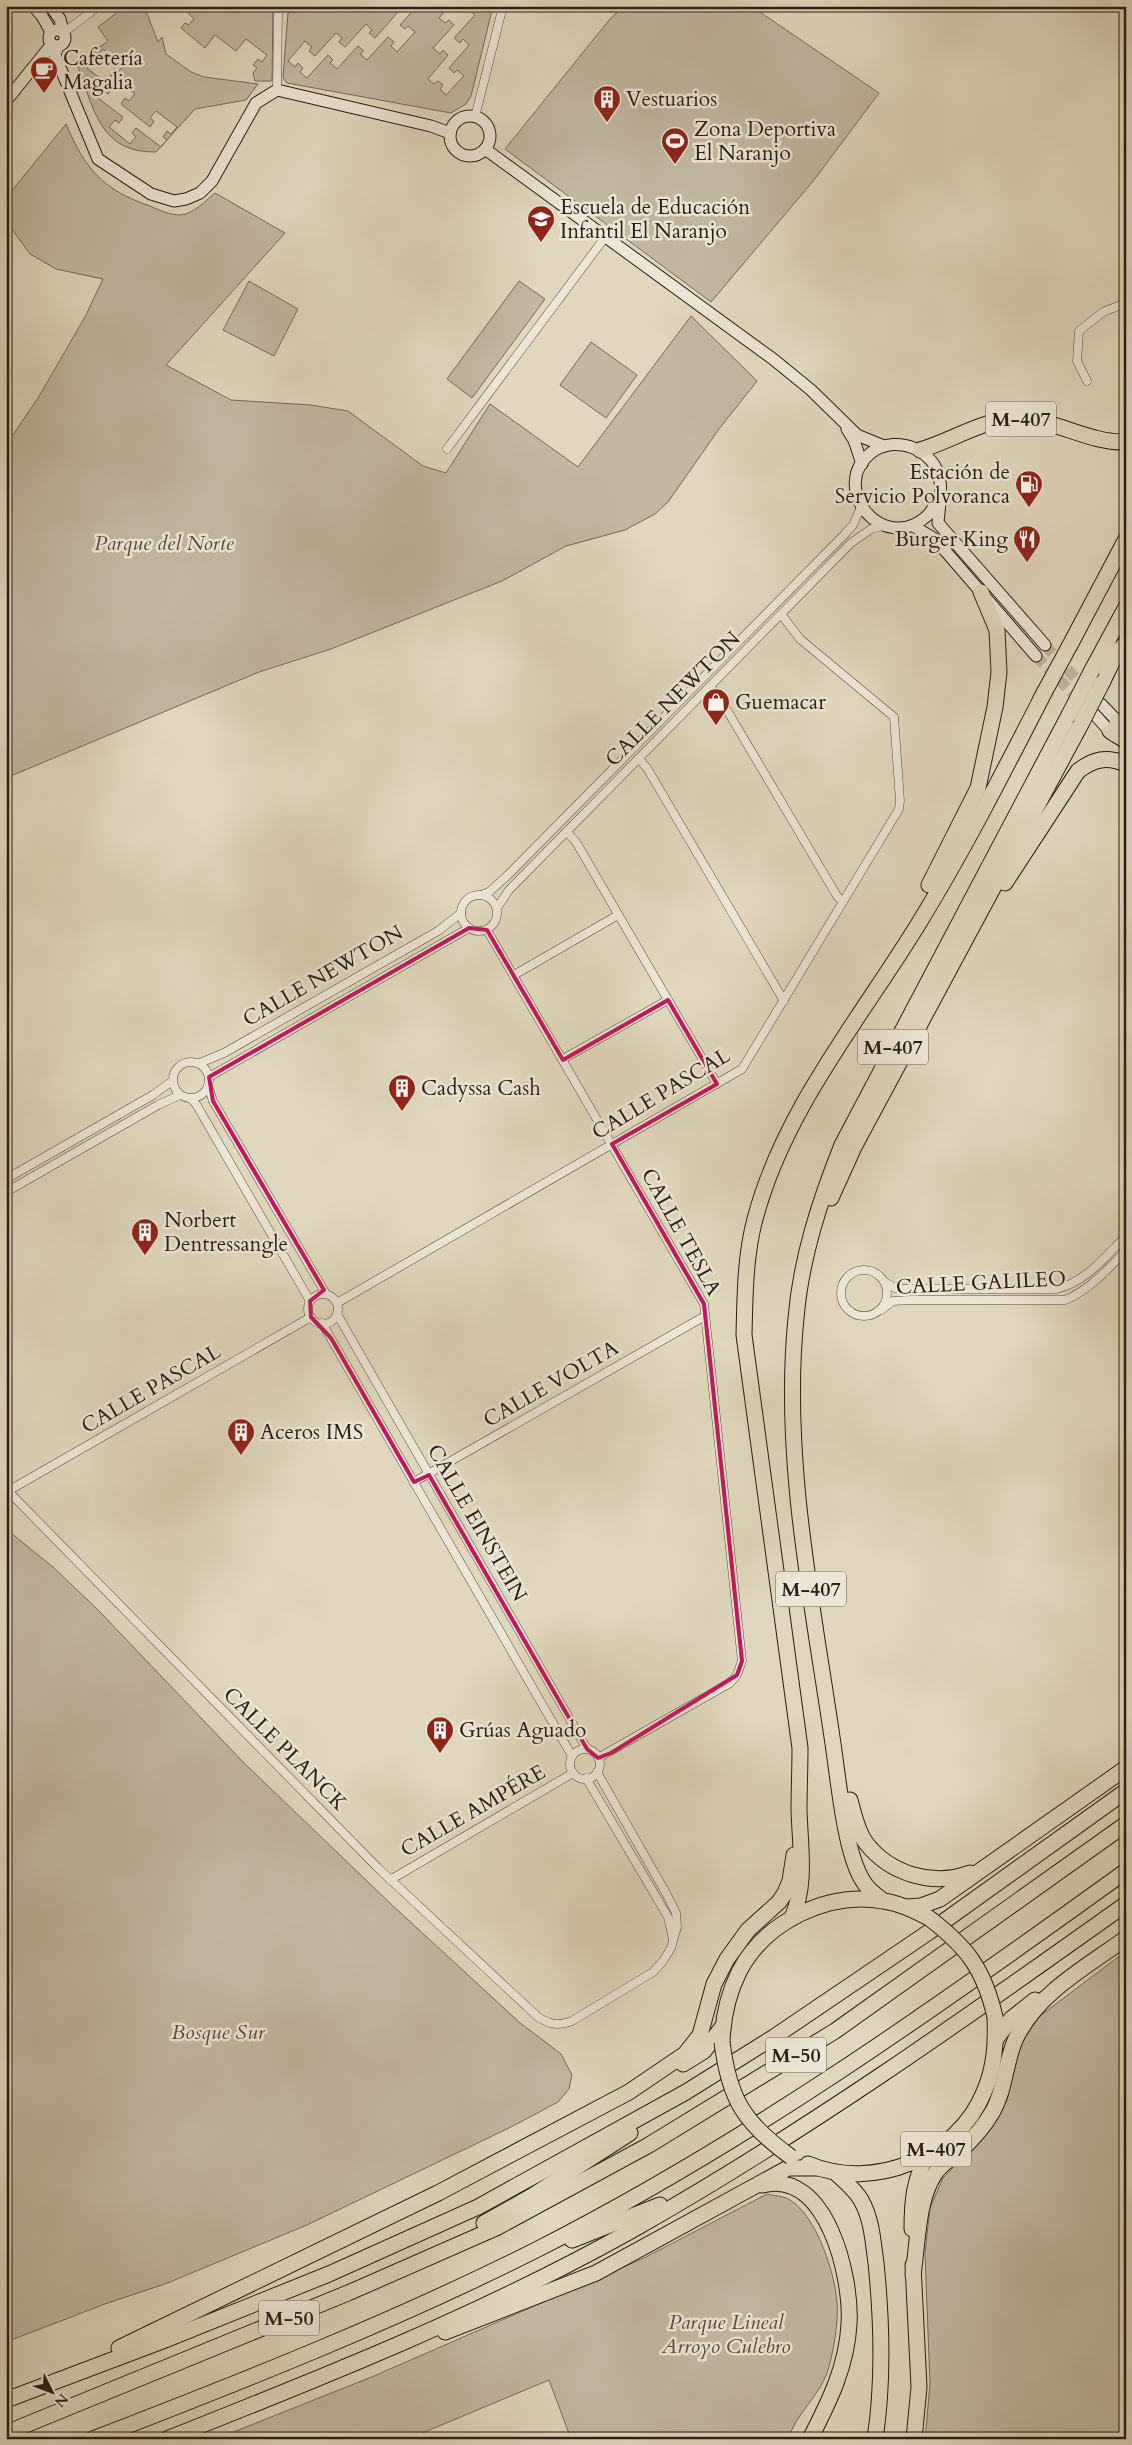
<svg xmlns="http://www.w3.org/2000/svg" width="1132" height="2445" font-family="Cardo,serif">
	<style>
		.green { fill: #c1b8a2; stroke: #746a5c; fill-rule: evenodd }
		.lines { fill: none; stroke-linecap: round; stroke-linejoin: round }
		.secondary-tunnel { stroke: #bbb39d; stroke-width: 11; stroke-dasharray: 11 5.5; stroke-linecap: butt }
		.street-casing { stroke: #564c41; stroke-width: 9 }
		.secondary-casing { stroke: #281d17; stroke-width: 13 }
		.highway-casing { stroke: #281d17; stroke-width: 17 }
		.street { stroke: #ebe6d5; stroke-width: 8 }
		.secondary { stroke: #ebe6d5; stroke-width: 11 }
		.highway { stroke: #e0d8be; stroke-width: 15 }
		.highway-bridge-casing { stroke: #281d17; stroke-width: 17; stroke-linecap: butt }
		.highway-bridge { stroke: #e0d8be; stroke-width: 15 }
		.marked { fill: none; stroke: #c2185b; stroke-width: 4; stroke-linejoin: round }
		.labels { text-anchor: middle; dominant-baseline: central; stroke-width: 5; stroke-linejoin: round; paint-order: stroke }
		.shield { fill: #ebe6d5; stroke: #625950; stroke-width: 1 }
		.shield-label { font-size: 20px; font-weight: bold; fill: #281d17 }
		.poi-label { font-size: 21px; fill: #281d17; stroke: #ebe6d5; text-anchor: start }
		.park-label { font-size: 21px; font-style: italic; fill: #564c41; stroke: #ebe6d5 }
		.street-label { font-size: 21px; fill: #281d17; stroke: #ebe6d5 }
	</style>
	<rect width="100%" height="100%" fill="#e0d8be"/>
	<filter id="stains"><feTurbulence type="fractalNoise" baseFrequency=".004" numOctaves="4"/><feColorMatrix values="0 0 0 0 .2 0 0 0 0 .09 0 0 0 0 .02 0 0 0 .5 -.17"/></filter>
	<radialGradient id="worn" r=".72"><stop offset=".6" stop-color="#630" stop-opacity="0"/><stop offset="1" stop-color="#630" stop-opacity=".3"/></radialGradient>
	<!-- green -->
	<g class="green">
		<path d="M126,6H144L158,42L162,37L166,54L191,72L204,77L258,84L246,100L195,109L156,152C99,153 94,108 77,64L108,41L98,27ZM103,49L124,65L118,72L114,69L110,75L135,94L129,101L125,98L121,104L150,127L154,121L150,118L156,111L177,127L171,134L167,131L163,137L167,140L161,147L136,128L132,133L136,137L130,144L109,127L115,120L119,123L123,117L98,98L104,91L108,94L112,88L87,68L93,61L97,64L101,59L98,55Z"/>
		<polygon points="181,6 273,7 272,81 255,81 253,73 257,68 253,65 258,59 262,62 267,55 246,39 236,51 215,35 205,48 181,28 185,23 189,25 194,19"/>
		<polygon points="310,6 333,6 336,10 340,6 386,6 391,10 394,7 399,11 375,38 369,33 372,30 366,24 345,47 339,42 342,38 336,33 315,56 309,51 312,47 305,41 288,61 295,67 298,63 303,68 300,72 307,78 328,55 333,60 330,63 337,69 358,46 364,51 360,54 367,60 388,37 394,42 391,46 397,52 415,32 408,26 405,29 400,25 417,6 449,6 439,18 445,23 449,20 454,25 433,48 440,54 443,50 448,55 428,79 434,84 438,81 443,85 440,89 446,95 464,76 457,70 454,73 449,68 469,45 463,39 460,43 454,38 475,15 468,9 465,12 460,7 493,6 471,96 466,104 451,113 287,83 283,78 288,13"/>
		<polygon points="624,6 751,6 879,93 814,180 711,302 505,149 610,19"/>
		<path d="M66,124C85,169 103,190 150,206C159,210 170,215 180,215C194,214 205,201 215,193L285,233L166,365L231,400L311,405L348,411L423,466L446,473L490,404L578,467L691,316L757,381L719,429L668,502L655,514L625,530L566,546L502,581L331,649L259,672L6,778V445L38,398L85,317L103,279L56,269L30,254L6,221V198Z"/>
		<polygon points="249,281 298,309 274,356 223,330"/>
		<polygon points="519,281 545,299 472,398 447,379"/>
		<polygon points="591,342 637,375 606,418 560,385"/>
		<polygon points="6,1529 53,1567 99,1611 244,1763 392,1905 519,2022 561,2054 572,2075 569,2089 558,2102 511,2127 307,2225 165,2284 105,2304 6,2342"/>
		<polygon points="1126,1951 1126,2439 925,2439 930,2384 925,2253 930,2208 943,2178 987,2132 1007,2100 1021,2043 1040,2016"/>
		<path d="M767,2194C774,2196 784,2196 790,2200C817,2217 834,2271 837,2301C839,2320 833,2356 827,2373C819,2396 796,2414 788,2439H571L549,2380L408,2439H216L374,2376L644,2258Z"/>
	</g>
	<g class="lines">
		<!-- secondary-tunnel -->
		<g class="secondary-tunnel">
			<polyline points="1045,645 1089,693"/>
			<polyline points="1036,656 1082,703"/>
		</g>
		<!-- street casing -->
		<g class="street-casing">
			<g id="street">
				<polyline points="63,33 99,6"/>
				<polyline points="277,90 278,6"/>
				<polyline points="475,117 503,6"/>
				<polyline points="1087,381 1077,361 1079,331 1103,312 1126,303"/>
				<polyline points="447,449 606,236"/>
				<polyline points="710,687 718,695 837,896 843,902"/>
				<polyline points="639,759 647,768 784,1001"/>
				<polyline points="567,832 576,842 717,1084"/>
				<circle cx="479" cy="913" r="18"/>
				<polyline points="481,895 489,892 508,875 844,535 853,525 861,507"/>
				<polyline points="497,908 509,890 851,543 871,529 883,526"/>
				<polyline points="487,930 704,1304 742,1661 737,1675 730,1683 598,1758"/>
				<polyline points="514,975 618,915"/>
				<polyline points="563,1059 668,1000"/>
				<circle cx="191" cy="1080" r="18"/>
				<polyline points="200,1063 224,1053 438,931 461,913"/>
				<polyline points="209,1077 469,928"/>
				<polyline points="208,1086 213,1101 326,1294"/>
				<polyline points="190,1098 196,1104 310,1301"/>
				<polyline points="6,1179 153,1095 172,1081"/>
				<polyline points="6,1192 158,1105 180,1095"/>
				<circle cx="864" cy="1293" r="23"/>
				<path d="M885,1282L895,1288L910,1289H1056C1086,1282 1105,1257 1126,1236"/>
				<circle cx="323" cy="1309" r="15"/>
				<polyline points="337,1303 742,1069 899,809 900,801 894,717 800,639 781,614"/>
				<path d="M881,1310L893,1301L911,1300H1065C1090,1290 1107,1269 1126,1251"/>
				<polyline points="337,1314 587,1749"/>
				<polyline points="322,1323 572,1756"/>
				<polyline points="414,1482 705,1316"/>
				<path d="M6,1489L377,1867L538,2017C551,2025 558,2026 572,2021L653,1972L663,1961L671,1948L677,1927L676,1913L667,1895L597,1772"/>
				<polyline points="8,1491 311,1317"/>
				<circle cx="585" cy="1764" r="15"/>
				<polyline points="586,1778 668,1917 673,1939"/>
				<polyline points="390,1880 573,1773"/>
			</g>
		</g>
		<!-- secondary casing -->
		<g class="secondary-casing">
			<g id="secondary">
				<polyline points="33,6 42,16 51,32"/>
				<polyline points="50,6 60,19 63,32"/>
				<circle cx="57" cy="38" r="8"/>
				<polyline points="58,46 55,55 98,159 151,194 174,201 186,199 200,193 212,181 256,103 277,90 431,126 450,133"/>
				<polyline points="6,101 52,44"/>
				<circle cx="470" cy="136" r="20"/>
				<polyline points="485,149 773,359 811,390 857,435 884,446"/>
				<polyline points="847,429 854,440 862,464"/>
				<path d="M939,497C935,503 932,512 927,516C882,556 827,486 872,452C897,434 936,450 940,481C942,494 939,509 938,523L1045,645"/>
				<polyline points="913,526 935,539 1036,656"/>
				<polyline points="1101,704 1123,727"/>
				<polyline points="1095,715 1114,736"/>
			</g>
		</g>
		<!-- highway casing -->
		<g class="highway-casing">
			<g id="highway">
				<path d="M920,450C955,440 986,416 1025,419C1059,422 1091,443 1126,442"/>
				<polyline points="1070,645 1126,539"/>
				<polyline points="1092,670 1126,607"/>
				<polyline points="1102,683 1117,652 1126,643"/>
				<polyline points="1117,721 1126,726"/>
				<polyline points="1110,731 1126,741"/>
				<path d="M1005,883L1078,771C1094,759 1106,756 1126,764"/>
				<polyline points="929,885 978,788 995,707 999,672 997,630 981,592"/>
				<polyline points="831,1198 854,1147 1080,726"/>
				<path d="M850,1800C854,1814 857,1831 866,1843C890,1874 933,1887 970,1873"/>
				<path d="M882,1900C876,1895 867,1889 863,1881C844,1852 838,1774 832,1737C812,1600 782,1457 796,1318C801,1258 820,1200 842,1145L1069,715"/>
				<polyline points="907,1907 921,1906 940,1899 1126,1768"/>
				<path d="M792,1918C807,1883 800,1847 799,1810C799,1790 800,1769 800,1748L744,1335C745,1296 745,1256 755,1219C784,1109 861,1018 919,923C965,848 1005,769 1045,691"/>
				<polyline points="996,2039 1011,2019 1035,2000"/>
				<path d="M722,2042C723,2017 728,1994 739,1972C765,1922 827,1891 883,1901C899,1903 914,1910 929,1918"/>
				<polyline points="683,2064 704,2051 723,2026"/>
				<path d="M808,2164C873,2192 958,2157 984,2092C995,2067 996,2043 995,2017"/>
				<path d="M835,2172C844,2181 855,2189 861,2200C872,2219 873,2242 876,2263C882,2322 884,2380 875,2439"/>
				<path d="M762,2185C827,2168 852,2278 849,2324C847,2366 829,2402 810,2439"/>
				<polyline points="484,2223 532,2196 630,2133"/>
				<path d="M912,2229C912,2200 914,2183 926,2156"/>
				<polyline points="572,2240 660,2205"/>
				<polyline points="913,2265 919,2387 914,2439"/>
				<path d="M913,2275C918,2243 917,2199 936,2172C942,2164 951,2158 959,2152C972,2140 984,2127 993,2111C1006,2088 1005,2060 1017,2036C1039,1992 1088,1966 1126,1938"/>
				<polyline points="445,2332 596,2273 788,2168 817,2168"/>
				<polyline points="119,2348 438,2193 629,2092 685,2054 700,2035 714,1984 727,1959 748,1930 779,1902 785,1893 790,1881 794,1855"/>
				<polyline points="6,2400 165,2340 329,2274 478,2207 686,2092 774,2037 929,1932 1126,1791"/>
				<polyline points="6,2433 348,2293 496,2228 649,2145 835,2031 1126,1824"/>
				<path d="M93,2439C243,2381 393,2322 536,2250C745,2144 936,2008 1126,1871"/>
				<path d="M167,2439C326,2376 487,2312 636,2228C807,2131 966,2018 1126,1904"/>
			</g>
		</g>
		<!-- street -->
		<use href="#street" class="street"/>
		<!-- secondary -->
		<use href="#secondary" class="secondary"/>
		<!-- highway -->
		<use href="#highway" class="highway"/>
		<!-- highway-bridge casing -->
		<g class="highway-bridge-casing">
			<g id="highway-bridge">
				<polyline points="1045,691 1070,645"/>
				<polyline points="1069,715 1092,670"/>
				<polyline points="1080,726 1102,683"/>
				<path d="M929,1918C967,1947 984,1969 995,2017"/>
				<path d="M722,2042C729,2099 744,2123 791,2157"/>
			</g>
		</g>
		<!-- highway-bridge -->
		<use href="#highway-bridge" class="highway-bridge"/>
	</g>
	<!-- marked area -->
	<path class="marked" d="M469,928L487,930L563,1060L668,1000L717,1084L612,1144L704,1304L742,1661L737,1675L611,1753L598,1758L587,1749L429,1475L414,1482L331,1338L311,1317L310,1301L324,1290L213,1101L209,1077Z"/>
	<!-- icons -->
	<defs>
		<g id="cafe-pin" transform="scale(1.4375)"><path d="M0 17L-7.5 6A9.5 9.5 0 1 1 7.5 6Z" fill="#8f2418" stroke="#ebe6d5"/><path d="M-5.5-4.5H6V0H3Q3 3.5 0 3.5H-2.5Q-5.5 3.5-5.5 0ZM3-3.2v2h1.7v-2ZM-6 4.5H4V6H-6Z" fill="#fff"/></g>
		<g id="building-pin" transform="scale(1.4375)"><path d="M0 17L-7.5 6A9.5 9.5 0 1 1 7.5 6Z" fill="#8f2418" stroke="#ebe6d5"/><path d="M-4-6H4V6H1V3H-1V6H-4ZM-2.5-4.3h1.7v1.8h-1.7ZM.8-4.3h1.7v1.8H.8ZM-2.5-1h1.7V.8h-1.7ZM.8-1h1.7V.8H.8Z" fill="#fff"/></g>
		<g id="stadium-pin" transform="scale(1.4375)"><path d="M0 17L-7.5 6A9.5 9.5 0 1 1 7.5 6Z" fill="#8f2418" stroke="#ebe6d5"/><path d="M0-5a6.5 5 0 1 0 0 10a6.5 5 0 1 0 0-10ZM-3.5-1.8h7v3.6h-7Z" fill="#fff"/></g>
		<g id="school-pin" transform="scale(1.4375)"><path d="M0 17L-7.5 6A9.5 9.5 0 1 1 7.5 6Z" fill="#8f2418" stroke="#ebe6d5"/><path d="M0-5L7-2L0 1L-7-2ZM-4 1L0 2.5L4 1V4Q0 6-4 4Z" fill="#fff"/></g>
		<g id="fuel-pin" transform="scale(1.4375)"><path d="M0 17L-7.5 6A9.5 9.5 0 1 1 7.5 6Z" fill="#8f2418" stroke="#ebe6d5"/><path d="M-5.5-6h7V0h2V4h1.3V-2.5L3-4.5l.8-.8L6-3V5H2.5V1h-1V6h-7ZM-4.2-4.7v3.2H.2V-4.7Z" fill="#fff"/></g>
		<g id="restaurant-pin" transform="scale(1.4375)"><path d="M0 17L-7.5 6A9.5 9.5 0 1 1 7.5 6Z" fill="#8f2418" stroke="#ebe6d5"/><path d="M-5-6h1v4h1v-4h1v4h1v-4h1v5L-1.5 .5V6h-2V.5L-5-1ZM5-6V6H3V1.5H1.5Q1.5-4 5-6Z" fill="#fff"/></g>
		<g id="shop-pin" transform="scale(1.4375)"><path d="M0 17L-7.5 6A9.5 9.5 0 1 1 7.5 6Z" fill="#8f2418" stroke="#ebe6d5"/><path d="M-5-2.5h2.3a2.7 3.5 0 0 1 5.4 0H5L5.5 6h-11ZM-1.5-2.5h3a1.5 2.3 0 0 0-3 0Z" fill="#fff"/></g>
	</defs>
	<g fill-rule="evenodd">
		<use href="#cafe-pin" x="44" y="70"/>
		<use href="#building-pin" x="607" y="99"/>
		<use href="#stadium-pin" x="675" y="141"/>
		<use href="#school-pin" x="541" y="219"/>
		<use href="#fuel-pin" x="1029" y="484"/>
		<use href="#restaurant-pin" x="1027" y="539"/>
		<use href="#shop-pin" x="716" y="702"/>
		<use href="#building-pin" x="402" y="1088"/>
		<use href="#building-pin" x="145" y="1232"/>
		<use href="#building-pin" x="241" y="1432"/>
		<use href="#building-pin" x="440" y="1730"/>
	</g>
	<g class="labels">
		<!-- shield labels -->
		<g class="shield">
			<rect x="986" y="401.5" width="70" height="35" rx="4"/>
			<rect x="858" y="1029.5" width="70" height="35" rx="4"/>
			<rect x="776" y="1571.5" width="70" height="35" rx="4"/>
			<rect x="766" y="2037.5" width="60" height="35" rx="4"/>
			<rect x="901" y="2131.5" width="70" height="35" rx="4"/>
			<rect x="259" y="2300.5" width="60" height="35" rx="4"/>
		</g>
		<g class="shield-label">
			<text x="1021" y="419">M-407</text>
			<text x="893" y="1047">M-407</text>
			<text x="811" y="1589">M-407</text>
			<text x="796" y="2055">M-50</text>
			<text x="936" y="2149">M-407</text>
			<text x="289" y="2318">M-50</text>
		</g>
		<!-- poi labels -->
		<g class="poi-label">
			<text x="63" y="58">Cafetería<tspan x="63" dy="24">Magalia</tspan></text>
			<text x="626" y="99">Vestuarios</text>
			<text x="694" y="129">Zona Deportiva<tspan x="694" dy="24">El Naranjo</tspan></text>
			<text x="560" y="207">Escuela de Educación<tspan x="560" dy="24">Infantil El Naranjo</tspan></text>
			<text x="1010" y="472" text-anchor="end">Estación de<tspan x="1010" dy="24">Servicio Polvoranca</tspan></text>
			<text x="1008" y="539" text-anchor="end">Burger King</text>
			<text x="735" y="702">Guemacar</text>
			<text x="421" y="1088">Cadyssa Cash</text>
			<text x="164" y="1220">Norbert<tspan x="164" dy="24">Dentressangle</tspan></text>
			<text x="260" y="1432">Aceros IMS</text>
			<text x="459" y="1730">Grúas Aguado</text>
		</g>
		<!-- park labels -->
		<g class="park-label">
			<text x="164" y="543">Parque del Norte</text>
			<text x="218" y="2032">Bosque Sur</text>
			<text x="726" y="2322">Parque Lineal<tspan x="726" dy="24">Arroyo Culebro</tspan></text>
		</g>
		<!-- street labels -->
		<g class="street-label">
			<text transform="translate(673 699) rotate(-45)">CALLE NEWTON</text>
			<text transform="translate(323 976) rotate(-30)">CALLE NEWTON</text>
			<text transform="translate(661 1094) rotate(-31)">CALLE PASCAL</text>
			<text transform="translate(681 1232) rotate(61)">CALLE TESLA</text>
			<text transform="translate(981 1283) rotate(-3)">CALLE GALILEO</text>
			<text transform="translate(551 1384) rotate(-30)">CALLE VOLTA</text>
			<text transform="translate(151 1389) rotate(-30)">CALLE PASCAL</text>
			<text transform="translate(477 1523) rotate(60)">CALLE EINSTEIN</text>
			<text transform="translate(285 1749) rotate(45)">CALLE PLANCK</text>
			<text transform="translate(473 1811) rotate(-30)">CALLE AMPÉRE</text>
		</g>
	</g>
	<!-- margin -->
	<rect width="1132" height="2445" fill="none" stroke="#e0d8be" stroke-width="25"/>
	<rect x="8" y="8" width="1117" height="2430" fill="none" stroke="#281d17" stroke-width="2.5"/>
	<rect x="12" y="12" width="1107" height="2420" fill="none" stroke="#281d17"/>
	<!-- north arrow -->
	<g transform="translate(52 2392) rotate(132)" stroke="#ebe6d5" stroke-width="4" paint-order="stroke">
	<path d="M0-4L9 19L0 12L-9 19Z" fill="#281d17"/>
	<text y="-8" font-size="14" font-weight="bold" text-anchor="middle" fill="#281d17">N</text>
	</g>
	<rect width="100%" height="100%" filter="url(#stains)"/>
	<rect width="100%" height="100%" fill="url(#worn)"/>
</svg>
